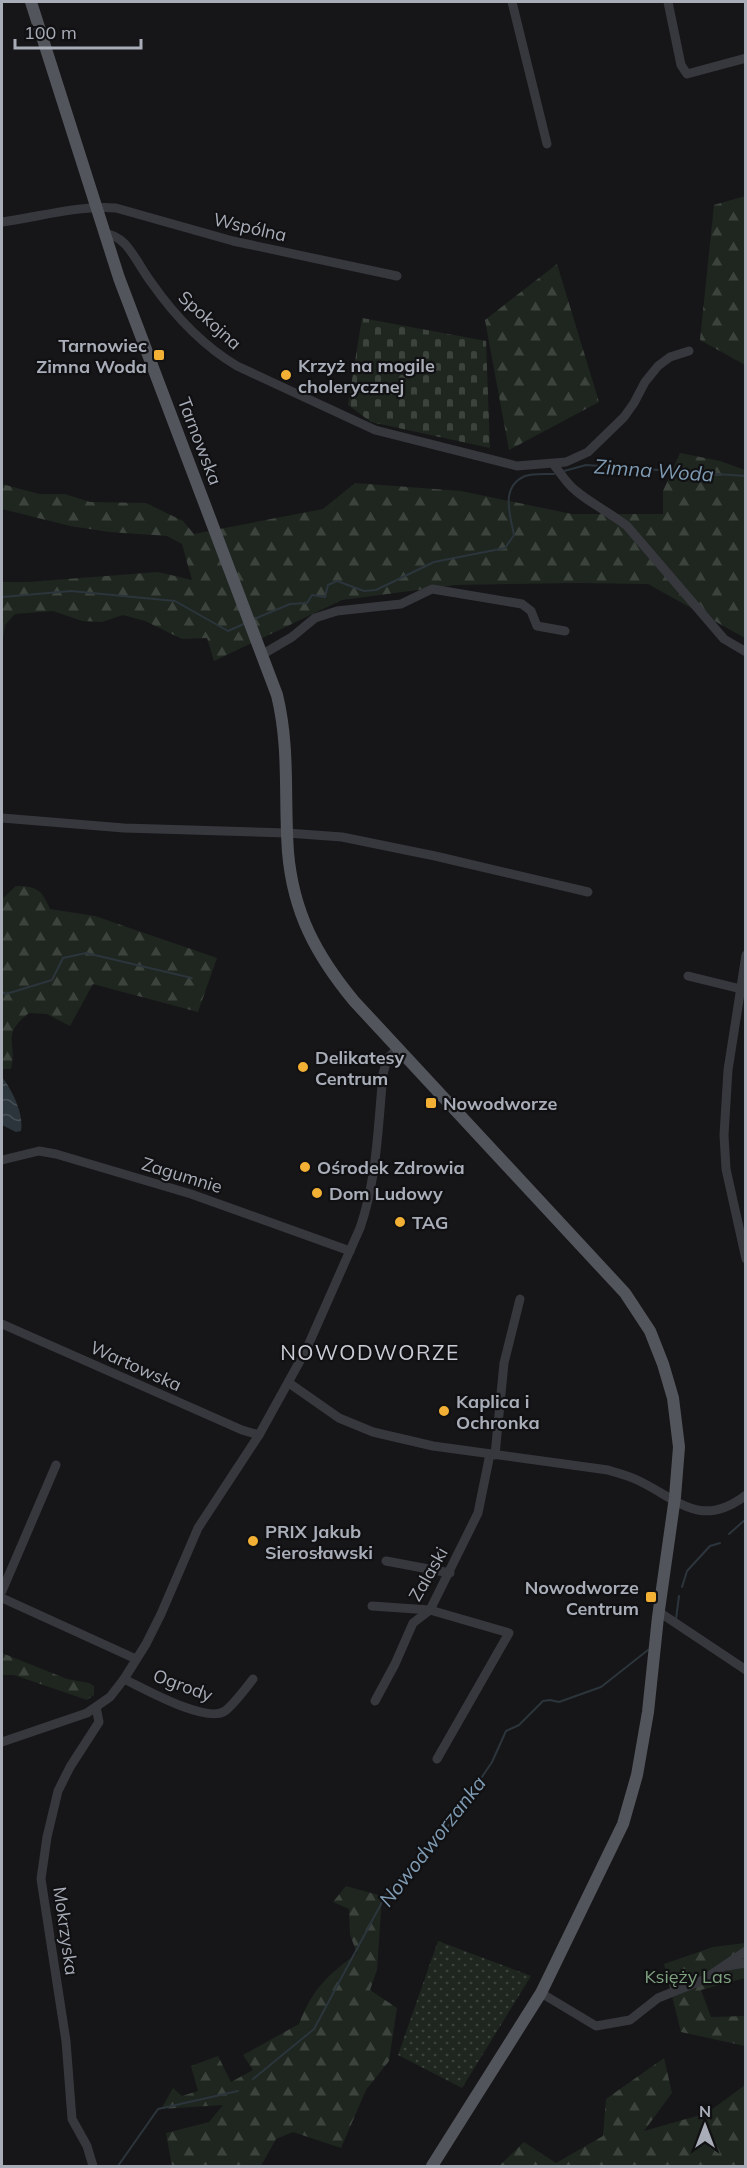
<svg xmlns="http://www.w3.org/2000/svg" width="747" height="2168" font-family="Mulish,sans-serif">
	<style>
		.grass { fill: url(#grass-dots) }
		.forest { fill: url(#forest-firs) }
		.cemetery { fill: url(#cemetery-stones) }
		.water { fill: url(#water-waves) }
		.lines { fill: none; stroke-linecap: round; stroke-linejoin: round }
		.stream { stroke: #2c353c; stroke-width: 2 }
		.minor { stroke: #37383d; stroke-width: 9 }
		.major { stroke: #53555c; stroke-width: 12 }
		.poi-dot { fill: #f2b134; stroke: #111113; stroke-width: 2 }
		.labels { text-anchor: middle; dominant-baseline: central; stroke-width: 4.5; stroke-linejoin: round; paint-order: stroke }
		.street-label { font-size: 18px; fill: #a8adb8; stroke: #111113 }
		.poi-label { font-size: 18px; font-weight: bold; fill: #a8adb8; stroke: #111113; text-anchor: start }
		.park-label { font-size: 18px; fill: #7fa381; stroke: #111113 }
		.water-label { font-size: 20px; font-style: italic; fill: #7f9bb3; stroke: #111113 }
		.quarter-label { font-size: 21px; letter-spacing: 1.5px; fill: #c9ccd4; stroke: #111113 }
	</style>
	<defs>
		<pattern id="grass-dots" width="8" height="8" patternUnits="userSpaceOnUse" patternTransform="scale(1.5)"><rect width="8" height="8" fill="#1e261f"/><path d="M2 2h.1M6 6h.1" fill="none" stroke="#3c433d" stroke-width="1.8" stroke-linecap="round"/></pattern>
		<pattern id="forest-firs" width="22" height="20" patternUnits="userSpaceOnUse" patternTransform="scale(1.5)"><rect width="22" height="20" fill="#1e261f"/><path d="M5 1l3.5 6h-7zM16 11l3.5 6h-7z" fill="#3c433d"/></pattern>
		<pattern id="cemetery-stones" width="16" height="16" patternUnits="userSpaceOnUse" patternTransform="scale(1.5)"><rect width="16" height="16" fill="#1e261f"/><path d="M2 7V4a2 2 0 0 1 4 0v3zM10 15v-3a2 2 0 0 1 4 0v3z" fill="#3c433d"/></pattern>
		<pattern id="water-waves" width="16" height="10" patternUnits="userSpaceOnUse" patternTransform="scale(1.5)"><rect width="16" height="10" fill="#2c353c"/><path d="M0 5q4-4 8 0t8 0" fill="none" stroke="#485056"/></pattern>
	</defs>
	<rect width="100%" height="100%" fill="#161618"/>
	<!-- grass -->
	<polygon class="grass" points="438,1941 531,1976 462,2088 398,2055"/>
	<!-- forest -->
	<g class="forest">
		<polygon points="745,196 746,196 745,365 700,340 714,205"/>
		<polygon points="557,264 599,402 509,450 485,320"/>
		<polygon points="680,453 720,461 745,470 745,638 648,584 575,583 455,585 342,600 214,661 207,638 182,639 145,621 123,615 102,622 82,621 53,611 15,614 5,625 2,646 2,582 28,582 158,572 192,580 182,544 167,536 109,532 70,526 2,509 2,484 39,494 65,494 90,502 146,503 183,521 194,534 323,509 355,483 461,491 572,514 663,514 663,491"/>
		<path d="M16,886C37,886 42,890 50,909L95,916L217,958L198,1012L93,984L70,1026L47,1014L29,1013C0,1036 18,1041 11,1069H2V899Z"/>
		<polygon points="2,1653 67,1679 89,1683 94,1686 94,1695 87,1700 14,1675 2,1675"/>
		<path d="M346,1886L382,1896L377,1970L370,1990L397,2008L389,2061L366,2090L341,2148L293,2132L276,2139L261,2166H172L166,2133L209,2122L223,2105L161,2109L173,2088L182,2096L198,2091L191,2066L218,2056L231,2082L253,2070L243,2055L299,2024C313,1988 327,1976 357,1953L350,1935L349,1909L333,1902Z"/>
		<polygon points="745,1943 745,1978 701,1990 711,2017 745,2016 745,2046 681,2032 664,1964 713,1947"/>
		<polygon points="664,2058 672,2093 644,2131 707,2113 745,2085 745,2166 499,2166 524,2142 556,2163 603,2136 606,2099"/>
	</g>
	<!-- cemetery -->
	<polygon class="cemetery" points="362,318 486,341 490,448 371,422 348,405"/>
	<!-- water -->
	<path class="water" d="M2,1077C12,1090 24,1114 21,1131L16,1132L2,1125Z"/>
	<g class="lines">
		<!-- stream -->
		<g class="stream">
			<polyline points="564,471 586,465 746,476"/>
			<polyline points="2,597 71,591 175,601 228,631 246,623"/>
			<path d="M254,619L290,604L307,603L312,595L325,597L328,585L337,581L364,591L376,590L434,562L505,548L514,535C510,514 500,487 525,476C533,473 545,474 554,474"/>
			<polyline points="2,992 6,994 52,980 63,958 86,953 192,978"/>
			<polyline points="729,1534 746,1519"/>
			<polyline points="682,1587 687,1571 710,1546 720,1543"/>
			<polyline points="676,1619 679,1596"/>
			<polyline points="253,2079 314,2029 388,1891 451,1823 492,1762 506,1731 519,1725 543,1701 550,1700 559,1702 601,1687 648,1650"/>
			<polyline points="118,2166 158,2109 238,2091"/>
		</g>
		<!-- minor -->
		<g class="minor">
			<polyline points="512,2 547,144"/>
			<polyline points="668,2 681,65 687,74 746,58"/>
			<path d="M2,222C39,217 78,205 116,208L233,241L397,276"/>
			<path d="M105,234C113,234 119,238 125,244C135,255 142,270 151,282C174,315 202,345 237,366L375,430L517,466L566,462L588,452L624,417L634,403L645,382L658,366L670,357L689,351"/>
			<path d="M553,464C561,473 566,483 575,490C591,504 611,513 627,526L724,639L746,652"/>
			<polyline points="263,654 292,637 315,618 337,611 401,604 432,589 522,604 531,611 537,626 565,631"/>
			<polyline points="2,818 124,828 287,833 342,837 435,856 588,892"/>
			<polyline points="746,955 728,1070 724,1135 726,1169 746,1259"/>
			<polyline points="688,976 741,989"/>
			<polyline points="2,1160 39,1151 56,1154 191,1194 350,1251"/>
			<polyline points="2,1324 242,1430 259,1435"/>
			<path d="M289,1383L339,1418L373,1432L433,1446L608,1470C617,1473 626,1475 635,1479C676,1497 699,1531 746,1495"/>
			<polyline points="495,1455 504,1363 520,1299"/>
			<polyline points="386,1561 450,1573"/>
			<polyline points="2,1591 56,1465"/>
			<polyline points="2,1598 136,1659"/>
			<polyline points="372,1606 430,1610 509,1633 437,1759"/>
			<polyline points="659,1612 746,1670"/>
			<path d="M124,1679C143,1688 206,1724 225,1711C235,1703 245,1689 253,1679"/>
			<polyline points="375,1701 395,1664 413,1623 430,1610 478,1513 490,1454"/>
			<path d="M2,1742L87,1713L110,1697L124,1679L146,1644L161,1614L198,1528L259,1435L306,1350L360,1228C377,1179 378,1126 383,1074L387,1059L397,1049"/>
			<polyline points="727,1966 746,1963"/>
			<polyline points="541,1993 596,2026 630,2020 658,1998 703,1980 746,1951"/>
			<polyline points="93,2166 87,2146 72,2119 66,2041 41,1879 47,1837 58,1791 70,1767 99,1722 96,1707"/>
		</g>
		<!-- major -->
		<path class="major" d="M31,2L119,278L277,695C290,748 284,798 288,852C293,912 316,955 354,1001L625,1293L650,1331L663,1364L673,1398L679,1447L675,1497L658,1617L648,1712L637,1775L623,1824L541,1993L432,2166"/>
	</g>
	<!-- markers -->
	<g class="poi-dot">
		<rect x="153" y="349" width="12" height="12" rx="3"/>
		<circle cx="286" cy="375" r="6"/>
		<circle cx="303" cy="1067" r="6"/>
		<rect x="425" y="1097" width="12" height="12" rx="3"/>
		<circle cx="305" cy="1167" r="6"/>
		<circle cx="317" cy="1193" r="6"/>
		<circle cx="400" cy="1222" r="6"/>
		<circle cx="444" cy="1411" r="6"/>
		<circle cx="253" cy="1541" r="6"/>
		<rect x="645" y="1591" width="12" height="12" rx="3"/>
	</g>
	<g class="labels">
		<!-- street labels -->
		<g class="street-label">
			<text transform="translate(250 227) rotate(13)">Wspólna</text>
			<text transform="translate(210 320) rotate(42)">Spokojna</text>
			<text transform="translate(200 441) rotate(69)">Tarnowska</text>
			<text transform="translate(182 1175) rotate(17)">Zagumnie</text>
			<text transform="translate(136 1366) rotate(24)">Wartowska</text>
			<text transform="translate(428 1574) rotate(-60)">Zalaski</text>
			<text transform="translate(183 1685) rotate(20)">Ogrody</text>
			<text transform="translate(66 1931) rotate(82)">Mokrzyska</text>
		</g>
		<!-- poi labels -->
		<g class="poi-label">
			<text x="147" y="345" text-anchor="end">Tarnowiec<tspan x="147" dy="21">Zimna Woda</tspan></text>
			<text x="298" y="365">Krzyż na mogile<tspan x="298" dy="21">cholerycznej</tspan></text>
			<text x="315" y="1057">Delikatesy<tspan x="315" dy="21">Centrum</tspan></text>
			<text x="443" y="1103">Nowodworze</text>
			<text x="317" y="1167">Ośrodek Zdrowia</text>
			<text x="329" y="1193">Dom Ludowy</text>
			<text x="412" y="1222">TAG</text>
			<text x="456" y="1401">Kaplica i<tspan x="456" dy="21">Ochronka</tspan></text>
			<text x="265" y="1531">PRIX Jakub<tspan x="265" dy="21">Sierosławski</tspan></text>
			<text x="639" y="1587" text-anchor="end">Nowodworze<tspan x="639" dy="21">Centrum</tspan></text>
		</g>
		<!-- park labels -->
		<g class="park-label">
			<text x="688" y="1976">Księży Las</text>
		</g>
		<!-- water labels -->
		<g class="water-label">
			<text transform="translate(654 470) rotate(4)">Zimna Woda</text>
			<text transform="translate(432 1841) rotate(-52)">Nowodworzanka</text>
		</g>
		<!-- quarter labels -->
		<g class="quarter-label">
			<text x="370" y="1352">NOWODWORZE</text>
		</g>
	</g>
	<!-- border -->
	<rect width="747" height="2168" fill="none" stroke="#a8adb8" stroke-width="6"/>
	<!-- north arrow -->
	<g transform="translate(705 2126)" stroke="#111113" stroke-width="4.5" paint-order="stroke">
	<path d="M0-4.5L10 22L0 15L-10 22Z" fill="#a8adb8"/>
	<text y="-9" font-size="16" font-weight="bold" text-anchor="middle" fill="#a8adb8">N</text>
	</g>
	<!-- scale -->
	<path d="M15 39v9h126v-9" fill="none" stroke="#a8adb8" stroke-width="3"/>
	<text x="24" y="39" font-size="18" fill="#a8adb8" stroke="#111113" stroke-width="4.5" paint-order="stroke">100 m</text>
</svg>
